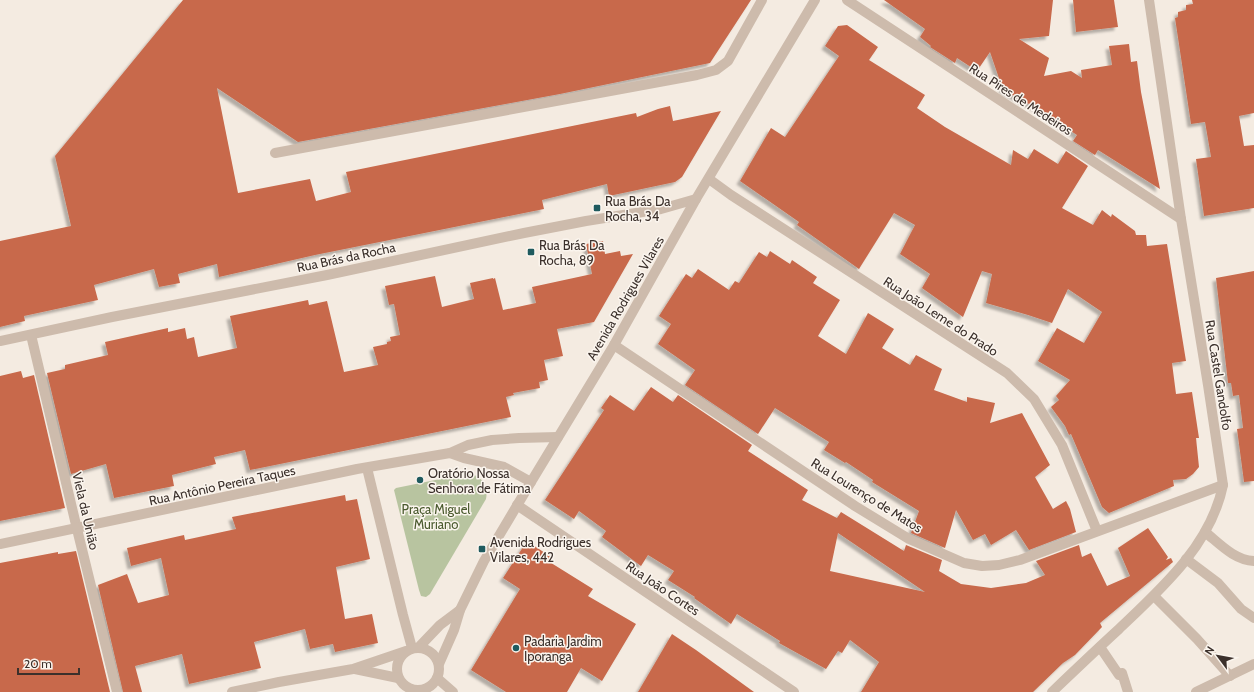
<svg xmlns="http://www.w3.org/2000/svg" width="1254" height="692" font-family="Cabin,sans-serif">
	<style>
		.green { fill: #b8c4a0 }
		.building { fill: #c8694b; fill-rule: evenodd; filter: url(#shadow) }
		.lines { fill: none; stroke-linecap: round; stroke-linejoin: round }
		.lane { stroke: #cdbbac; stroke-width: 10 }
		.street { stroke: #cdbbac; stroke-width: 10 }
		.poi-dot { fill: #1f5a5e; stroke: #fbf5ee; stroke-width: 1.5 }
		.labels { text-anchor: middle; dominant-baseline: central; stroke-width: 3; stroke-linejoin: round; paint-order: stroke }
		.street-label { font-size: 13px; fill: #3b302b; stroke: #fbf5ee }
		.poi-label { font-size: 13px; fill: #3b302b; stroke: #fbf5ee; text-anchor: start }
		.park-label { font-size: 13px; fill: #4a5a2e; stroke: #fbf5ee }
	</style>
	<defs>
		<filter id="shadow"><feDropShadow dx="-3.5" dy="3.5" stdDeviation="1" flood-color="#0004"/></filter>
	</defs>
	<rect width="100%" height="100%" fill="#f4ebe1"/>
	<!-- green -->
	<path class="green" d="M465,474C480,474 489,484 486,499L430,594L426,597L421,596L419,590L394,490L396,488Z"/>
	<!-- building -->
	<g class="building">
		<polygon points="183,0 751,0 710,63 560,94 298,142 217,88 238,193 310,179 316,201 351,192 346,172 636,113 637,117 658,109 670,106 673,121 721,111 682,177 675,182 609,196 607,184 542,200 544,209 315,255 219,277 217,264 178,274 180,283 159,287 154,269 94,285 98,300 24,316 25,321 0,327 0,241 71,226 55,156"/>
		<polygon points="884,0 1053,0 1049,36 1019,39 1049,58 1044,76 1071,71 1082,78 1081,70 1112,65 1109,46 1129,44 1131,62 1137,61 1141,92 1160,189 1098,150 1095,155 1073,141 1077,135 1049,117 1050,115 1003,90 990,52 977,71 957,58 955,63 930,47 931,46 920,37 925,29"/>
		<polygon points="1073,0 1114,0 1118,27 1076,32"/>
		<polygon points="1192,0 1254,0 1254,113 1239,116 1244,146 1254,145 1254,208 1204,216 1196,159 1211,157 1205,122 1191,124 1175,18 1178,17 1178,12 1186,10 1186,5 1193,4"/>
		<polygon points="847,25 878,47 869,60 925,95 917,108 945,127 1011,165 1013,150 1028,159 1034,149 1058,164 1066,151 1088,166 1062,208 1093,225 1102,210 1111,217 1112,214 1135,231 1136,235 1146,235 1147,246 1167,244 1186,361 1172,363 1176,394 1192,392 1199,438 1196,438 1199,467 1193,474 1186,479 1173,480 1174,486 1109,513 1102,507 1071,434 1069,435 1065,426 1051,407 1059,400 1056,396 1070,380 1038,361 1057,328 1084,343 1102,312 1068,289 1052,323 1028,315 986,303 992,274 982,271 963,317 922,288 930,274 900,254 915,225 894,213 859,269 797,225 799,222 740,181 771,128 785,137 839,56 825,46 838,26"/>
		<polygon points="603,241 605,254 620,251 621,256 633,254 594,322 557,329 563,356 544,360 548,380 539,382 540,388 513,393 514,395 506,397 511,417 250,470 245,450 214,457 216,464 172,475 174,486 114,498 106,464 71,474 47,373 65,369 65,365 108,355 105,342 168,328 168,332 185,328 187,339 194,337 198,357 237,348 230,316 308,300 309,305 327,301 344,372 378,365 373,347 387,344 387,342 391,341 390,337 400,335 394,304 389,305 385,286 435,276 442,307 474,299 470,283 493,278 493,279 495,278 503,310 536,303 532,287 592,274 586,244"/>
		<polygon points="770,251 790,264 792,260 817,277 813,283 840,300 818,336 846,354 868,313 894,329 882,348 910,365 916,355 942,369 934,390 967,402 967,397 995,403 990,423 1022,413 1050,465 1035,477 1053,509 1066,501 1070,509 1076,532 1029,550 1016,530 991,545 985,534 973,540 956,510 945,548 911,533 919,511 872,482 873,480 846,462 845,463 824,450 829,442 775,408 758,434 685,385 695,370 658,344 671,324 659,316 686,274 692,278 698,269 729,290 735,281 739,283 759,252 767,257"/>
		<polygon points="1254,271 1254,481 1244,482 1237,429 1243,428 1239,395 1233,396 1231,383 1228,383 1216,278"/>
		<polygon points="21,371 23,378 34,375 65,508 0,521 0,376"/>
		<path d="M651,387L673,402L678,395L752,445L748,451L808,490L802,500L837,518L841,512L904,551L906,545L942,560L939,571L961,584L991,588L1026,583L1045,575L1036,561L1079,545L1082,557L1091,553L1107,586L1130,576L1118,548L1148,528L1168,557L1166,560L1171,558L1173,562L1100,623L1102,627L1075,655L1063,663L1033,692H861L879,662L850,640L842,653L838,651L826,669L779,643L780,641L737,614L731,624L694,598L695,597L668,580L674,571L648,555L641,566L602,537L606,531L579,511L574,519L545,500L604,410L601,408L610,395L634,411ZM838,533L925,592L830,571Z"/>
		<polygon points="345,495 346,501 357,499 370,559 336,567 345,619 372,614 378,643 335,652 333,644 310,649 305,629 254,642 261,668 189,684 182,654 135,666 142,692 123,692 98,585 127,574 138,603 169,595 161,558 131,566 127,548 184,535 185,540 236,529 232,517"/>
		<polygon points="527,541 551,557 548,561 593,589 588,596 636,624 602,681 581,668 567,692 506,692 471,670 520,589 503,578"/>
		<polygon points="76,551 110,692 0,692 0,563 58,552 58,554"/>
		<polygon points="672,634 696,650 754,692 638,692"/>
	</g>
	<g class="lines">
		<!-- lane -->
		<g class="lane">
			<polyline points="275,153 697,75 716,70 728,61 762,0"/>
			<polyline points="31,335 77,529 117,692"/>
			<path d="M1205,532C1220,544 1234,560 1254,561"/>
			<polyline points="1186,559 1218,583 1241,609 1254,618"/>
			<polyline points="1154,596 1197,639 1230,676"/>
			<polyline points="1100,647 1119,675 1122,673 1128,692"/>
			<polyline points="1196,692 1254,664"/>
		</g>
		<!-- street -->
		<g class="street">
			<polyline points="847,0 1181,219"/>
			<polyline points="709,179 731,195 1007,373 1034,399 1062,445 1097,531"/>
			<polyline points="0,341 112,317 327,275 524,233 586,221 661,209 696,199"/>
			<polyline points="614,345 855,506 909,539 964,563 982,566 999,565 1020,560 1223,485"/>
			<polyline points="450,453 464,458 504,467 531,482"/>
			<polyline points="367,468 403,615 412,648"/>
			<polyline points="517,505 794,692"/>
			<polyline points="0,544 357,469 450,453 468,445 492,440 519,438 558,437"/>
			<polyline points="419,647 440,625 460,610"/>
			<circle cx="418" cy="669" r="21"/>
			<polyline points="439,664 454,630 460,610 484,561 531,482 614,345 696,199 815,0"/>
			<polyline points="355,669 398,678"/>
			<polyline points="437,678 453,692"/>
			<polyline points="232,692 279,682 353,669 406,651"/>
			<path d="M1052,692C1074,671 1096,650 1119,629C1161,589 1211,545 1223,485L1208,385L1181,219L1149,0"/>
		</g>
	</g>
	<!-- markers -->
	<g class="poi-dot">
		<rect x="593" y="204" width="8" height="8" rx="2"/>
		<rect x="527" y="248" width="8" height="8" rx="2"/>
		<circle cx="420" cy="480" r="4"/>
		<rect x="478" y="545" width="8" height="8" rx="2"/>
		<circle cx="516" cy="648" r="4"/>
	</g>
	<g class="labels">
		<!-- street labels -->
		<g class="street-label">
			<text transform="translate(1021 99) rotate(33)">Rua Pires de Medeiros</text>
			<text transform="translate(346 257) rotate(-12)">Rua Brás da Rocha</text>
			<text transform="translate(625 298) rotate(-60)">Avenida Rodrigues Vilares</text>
			<text transform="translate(941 316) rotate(33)">Rua João Leme do Prado</text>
			<text transform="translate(1219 375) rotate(81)">Rua Castel Gandolfo</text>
			<text transform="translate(222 485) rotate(-12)">Rua Antônio Pereira Taques</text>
			<text transform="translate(867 495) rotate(32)">Rua Lourenço de Matos</text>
			<text transform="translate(86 511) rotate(77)">Viela da União</text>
			<text transform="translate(663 588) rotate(34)">Rua João Cortes</text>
		</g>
		<!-- poi labels -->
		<g class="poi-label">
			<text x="605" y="201">Rua Brás Da<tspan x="605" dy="15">Rocha, 34</tspan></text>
			<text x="539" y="245">Rua Brás Da<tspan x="539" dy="15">Rocha, 89</tspan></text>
			<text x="428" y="473">Oratório Nossa<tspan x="428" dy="15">Senhora de Fátima</tspan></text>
			<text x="490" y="542">Avenida Rodrigues<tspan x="490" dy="15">Vilares, 442</tspan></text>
			<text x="524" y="641">Padaria Jardim<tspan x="524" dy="15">Iporanga</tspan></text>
		</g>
		<!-- park labels -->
		<g class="park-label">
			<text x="436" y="509">Praça Miguel<tspan x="436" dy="15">Muriano</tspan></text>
		</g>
	</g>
	<!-- north arrow -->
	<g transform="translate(1218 656) rotate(302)" stroke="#fbf5ee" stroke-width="3" paint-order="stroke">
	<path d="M0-3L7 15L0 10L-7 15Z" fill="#3b302b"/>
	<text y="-6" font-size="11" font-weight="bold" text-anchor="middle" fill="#3b302b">N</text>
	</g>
	<!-- scale -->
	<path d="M18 668v6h61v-6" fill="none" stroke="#3b302b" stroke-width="2"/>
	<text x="24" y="668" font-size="12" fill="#3b302b" stroke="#fbf5ee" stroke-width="3" paint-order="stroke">20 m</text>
</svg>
